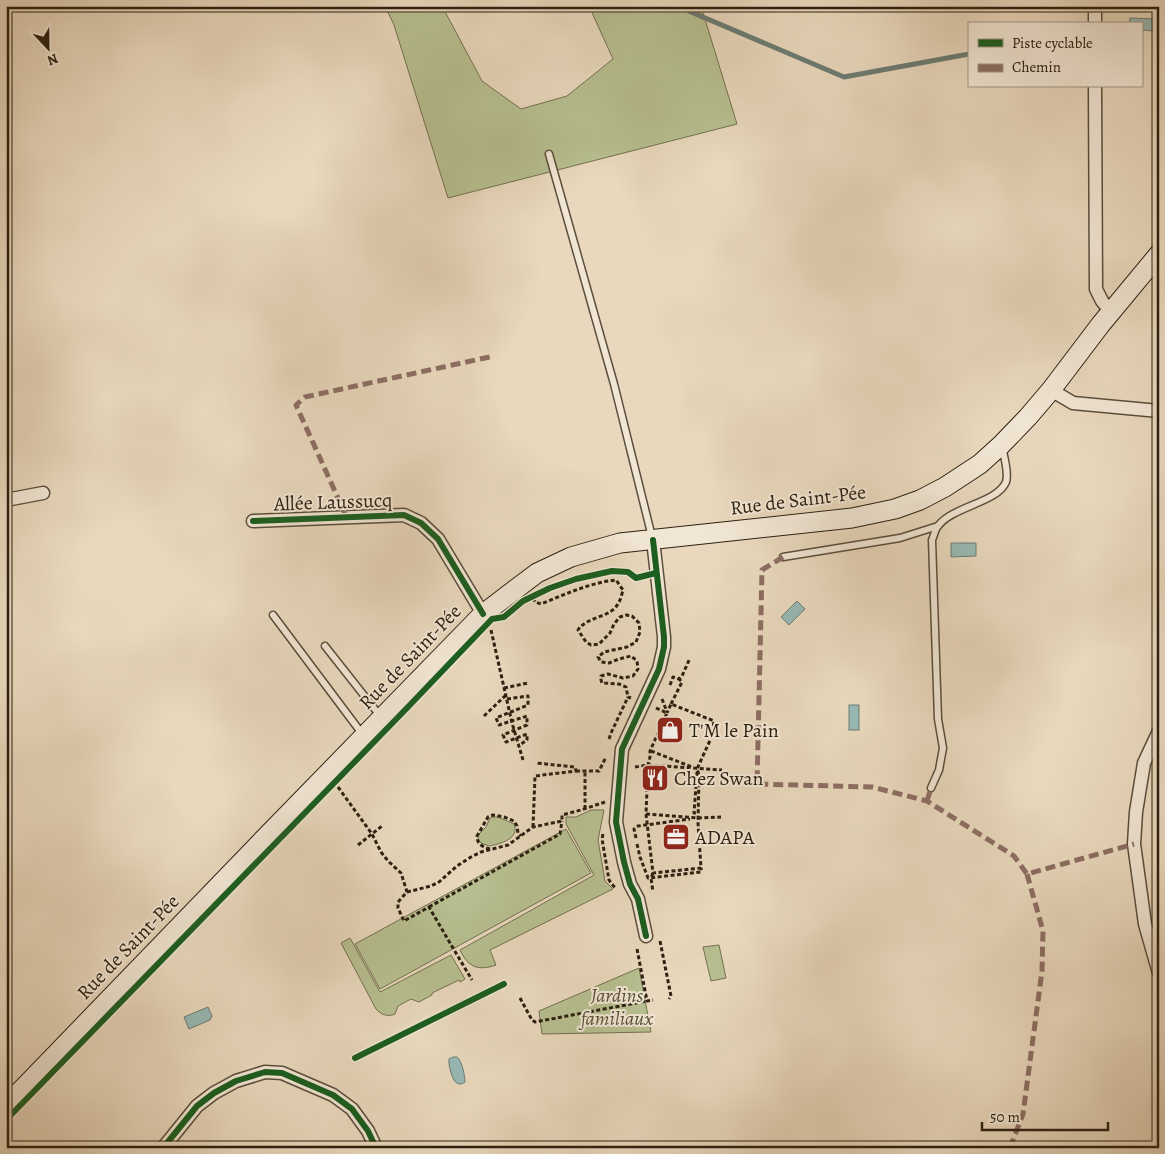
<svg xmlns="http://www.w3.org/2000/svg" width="1165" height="1154" font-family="Alegreya,serif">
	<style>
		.green { fill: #b7bf90; stroke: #727050 }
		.water { fill: #97b9b4; stroke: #6c7c73 }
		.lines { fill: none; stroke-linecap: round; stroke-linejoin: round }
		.stream { stroke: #6c7c73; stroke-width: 5 }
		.lane-casing { stroke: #5b4e3c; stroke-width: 9 }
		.street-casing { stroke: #5b4e3c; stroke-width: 15 }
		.secondary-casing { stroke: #2c2011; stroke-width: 21 }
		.path { stroke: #2c2011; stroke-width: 3; stroke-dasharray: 4 2.5; stroke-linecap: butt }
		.lane { stroke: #f1e6d4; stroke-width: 6 }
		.street { stroke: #f1e6d4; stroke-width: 12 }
		.secondary { stroke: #f1e6d4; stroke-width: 19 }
		.quiet { stroke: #8d6e63; stroke-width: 5; stroke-dasharray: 10 5; stroke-linecap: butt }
		.cycleway-casing { stroke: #f1e6d4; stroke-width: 9 }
		.cycleway { stroke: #1b5e20; stroke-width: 6 }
		.labels { text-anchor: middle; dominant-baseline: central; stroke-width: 4; stroke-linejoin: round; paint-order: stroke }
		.street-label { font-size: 20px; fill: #2c2011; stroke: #f1e6d4 }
		.poi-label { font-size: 20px; fill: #2c2011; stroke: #f1e6d4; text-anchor: start }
		.park-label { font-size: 20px; font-style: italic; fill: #565037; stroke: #f1e6d4 }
	</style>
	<rect width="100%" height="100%" fill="#e9d8bd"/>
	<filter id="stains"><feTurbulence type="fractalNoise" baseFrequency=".004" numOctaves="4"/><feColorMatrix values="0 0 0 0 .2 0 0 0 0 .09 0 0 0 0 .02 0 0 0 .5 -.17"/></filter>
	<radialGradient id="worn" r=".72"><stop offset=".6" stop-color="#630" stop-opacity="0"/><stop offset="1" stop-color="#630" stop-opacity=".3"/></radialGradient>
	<!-- green -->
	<g class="green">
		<polygon points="385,6 442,6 482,81 521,109 567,96 613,59 589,6 701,6 737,124 448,198 394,25"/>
		<path d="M591,810H604L598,840L605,881L613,889L490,950L496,965C487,968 477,970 469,963C465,960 462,954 460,950L594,875L566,824V817H576Z"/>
		<path d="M492,817H498L514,824C520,839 500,844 489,846L481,843L478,838V835L486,827L490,818Z"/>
		<polygon points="566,829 591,873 380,989 355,944"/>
		<path d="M350,938L380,992L451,955L465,979L460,982L459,980L432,993V995L419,1002L411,999L398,1006L395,1014C388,1017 381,1015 376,1009L341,943Z"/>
		<polygon points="719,945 726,978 711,981 703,947"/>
		<polygon points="639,968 651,1032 542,1034 539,1011"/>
	</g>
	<!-- water -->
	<g class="water">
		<polygon points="1130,18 1155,19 1154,31 1141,30 1141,24 1129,24"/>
		<polygon points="951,543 976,543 976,556 951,557"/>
		<polygon points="797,601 805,609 789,625 781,617"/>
		<rect x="849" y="705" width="10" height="25"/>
		<polygon points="208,1007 212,1016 210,1020 189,1029 184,1017"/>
		<path d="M453,1057C454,1057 456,1057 457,1057C462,1060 465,1077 465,1082C462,1084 460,1085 457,1083C452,1081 448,1064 449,1059Z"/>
	</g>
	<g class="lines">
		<!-- stream -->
		<polyline class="stream" points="677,6 844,77 969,54"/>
		<!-- lane casing -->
		<g class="lane-casing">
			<g id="lane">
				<polyline points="549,154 614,384 652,537"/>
				<polyline points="783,557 900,538 938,526"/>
				<polyline points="273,615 363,735"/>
				<polyline points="325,646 381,717"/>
				<path d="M931,788L939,770L943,748L938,719L932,540C934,536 935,529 938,526C953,506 997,503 1006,482C1009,473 1004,456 1002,447"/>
			</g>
		</g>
		<!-- street casing -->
		<g class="street-casing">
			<g id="street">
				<polyline points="1095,6 1095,24"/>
				<polyline points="1095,86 1096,289 1102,301 1111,312"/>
				<polyline points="1051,390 1073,403 1159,411"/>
				<polyline points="6,500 43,493"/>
				<polyline points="253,521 404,515 421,523 438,539 483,614"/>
				<polyline points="1159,731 1144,763 1136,812 1134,844 1145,924 1159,973"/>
				<polyline points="646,936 638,899 630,884 624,862 616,822 622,749 659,669 664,647 664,637 653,540"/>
				<polyline points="163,1148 197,1106 214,1093 236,1081 265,1072 282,1073 333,1095 352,1109 368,1131 376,1148"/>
			</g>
		</g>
		<!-- secondary casing -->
		<g class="secondary-casing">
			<polyline id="secondary" points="6,1106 260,843 483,614 537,573 571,557 620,543 852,518 895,509 920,500 945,487 980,464 1001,445 1028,417 1051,390 1101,324 1159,254"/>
		</g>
		<!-- path -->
		<g class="path">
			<path d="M533,598L535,602L541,604C566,594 589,583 616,580L623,590C622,593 621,599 619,602C611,619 588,615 578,630L586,642L591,645L599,644L610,633L614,624L620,617L626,615L632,616L639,623L640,632L636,642L627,647L604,652L598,657L601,662L609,663L619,659L631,656L637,661L638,669L633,676L623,678L608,674L601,676V680L602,683L619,684L626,687L628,697L631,698"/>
			<polyline points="491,630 512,723 523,760"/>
			<polyline points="670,685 673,677 679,679 682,676 690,658"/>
			<polyline points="504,688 528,683"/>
			<polyline points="507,699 528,696 528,705 496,718 499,725 527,716 527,725 503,735 506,742 527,734 527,740 518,746"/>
			<polyline points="662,699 667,712"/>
			<polyline points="671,704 682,682 679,679"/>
			<polyline points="656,708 667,713 650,751 650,757 648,765 646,814 698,818 721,817"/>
			<polyline points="484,716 506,695"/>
			<polyline points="609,739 611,733 628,697"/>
			<polyline points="651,751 692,767"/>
			<polyline points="635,767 648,765 722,770"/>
			<polyline points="576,771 599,771 606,757"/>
			<polyline points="697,772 694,813 698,813"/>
			<polyline points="338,787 372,834 381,852 388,861 401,873 407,892 398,902 398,908 404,921 429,907 450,943 472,980"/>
			<polyline points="585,809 585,771"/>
			<polyline points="646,814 653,873 701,868 698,823 699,775 697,769 712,736 714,721 671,704 667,713"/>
			<polyline points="533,827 535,776 576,771 575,767 536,763"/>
			<polyline points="603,834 602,839 609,880 615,888"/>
			<polyline points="636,838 634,829 638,826 690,819"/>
			<polyline points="637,844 640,857 648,878 701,872 701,868"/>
			<polyline points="358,845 382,826"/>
			<path d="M490,849C482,847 477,844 477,836L488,817L493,815L504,817L514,821L517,826L518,833L521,836"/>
			<polyline points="653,873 651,878 653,892"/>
			<polyline points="407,892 431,886 439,882 457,866 471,857 481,852 508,845 533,827 562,821 562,815 581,810 605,802"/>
			<polyline points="429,907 560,834 562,821"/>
			<polyline points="660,941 671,996 669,999"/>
			<polyline points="637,949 647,1001 653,1000"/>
			<polyline points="520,998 532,1020 535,1022 647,1001"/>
		</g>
		<!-- lane -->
		<use href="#lane" class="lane"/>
		<!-- street -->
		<use href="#street" class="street"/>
		<!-- secondary -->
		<use href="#secondary" class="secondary"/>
		<!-- quiet -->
		<g class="quiet">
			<polyline points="347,518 296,405 305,397 494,356"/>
			<polyline points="783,557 762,570 757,784 872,787 927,801 1014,856 1027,874 1134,844"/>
			<polyline points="927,801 931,788"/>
			<polyline points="1010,1148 1023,1114 1042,971 1043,931 1027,874"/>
		</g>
		<!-- cycleway casing -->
		<g class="cycleway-casing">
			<g id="cycleway">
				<polyline points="253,521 404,515 421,523 438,539 483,614"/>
				<polyline points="646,936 638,899 630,884 624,862 616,822 622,749 659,669 664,647 664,637 653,540"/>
				<polyline points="355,1058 504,984"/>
				<polyline points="6,1120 407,708 492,619 504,617 523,601 550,588 576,579 612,571 628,572 636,578 656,573"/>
				<polyline points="163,1148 197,1106 214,1093 236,1081 265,1072 282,1073 333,1095 352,1109 368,1131 376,1148"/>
			</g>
		</g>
		<!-- cycleway -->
		<use href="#cycleway" class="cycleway"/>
	</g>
	<!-- icons -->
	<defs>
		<g id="shop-square" transform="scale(1.4375)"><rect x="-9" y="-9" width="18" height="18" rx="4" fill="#8f2418" stroke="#f1e6d4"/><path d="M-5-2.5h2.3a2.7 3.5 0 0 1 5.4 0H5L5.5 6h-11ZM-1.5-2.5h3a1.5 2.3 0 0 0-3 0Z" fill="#fff"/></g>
		<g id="restaurant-square" transform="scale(1.4375)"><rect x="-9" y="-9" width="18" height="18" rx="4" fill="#8f2418" stroke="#f1e6d4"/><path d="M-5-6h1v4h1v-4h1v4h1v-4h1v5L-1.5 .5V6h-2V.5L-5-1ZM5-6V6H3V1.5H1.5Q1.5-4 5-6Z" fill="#fff"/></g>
		<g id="office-square" transform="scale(1.4375)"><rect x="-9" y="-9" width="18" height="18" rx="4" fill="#8f2418" stroke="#f1e6d4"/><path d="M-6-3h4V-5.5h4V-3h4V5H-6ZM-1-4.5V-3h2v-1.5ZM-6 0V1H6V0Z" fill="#fff"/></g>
	</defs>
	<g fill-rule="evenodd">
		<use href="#shop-square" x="670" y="730"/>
		<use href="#restaurant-square" x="655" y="778"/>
		<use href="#office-square" x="676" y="837"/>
	</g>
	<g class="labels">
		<!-- street labels -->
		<g class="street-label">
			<text transform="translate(798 500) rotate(-7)">Rue de Saint-Pée</text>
			<text transform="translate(333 502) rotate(-2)">Allée Laussucq</text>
			<text transform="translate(410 657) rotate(-46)">Rue de Saint-Pée</text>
			<text transform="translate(128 947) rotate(-46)">Rue de Saint-Pée</text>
		</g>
		<!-- poi labels -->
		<g class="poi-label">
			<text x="689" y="730">T'M le Pain</text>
			<text x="674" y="778">Chez Swan</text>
			<text x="695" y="837">ADAPA</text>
		</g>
		<!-- park labels -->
		<g class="park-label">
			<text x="617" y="995">Jardins<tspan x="617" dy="23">familiaux</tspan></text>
		</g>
	</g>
	<!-- margin -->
	<rect width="1165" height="1154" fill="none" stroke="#e9d8bd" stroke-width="25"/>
	<rect x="8" y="8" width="1150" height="1139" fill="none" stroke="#2c2011" stroke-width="2.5"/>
	<rect x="12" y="12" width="1140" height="1129" fill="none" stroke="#2c2011"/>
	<!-- legend -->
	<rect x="968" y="22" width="175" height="65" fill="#f1e6d4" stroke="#a29786"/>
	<rect x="978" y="39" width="25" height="8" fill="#1b5e20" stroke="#a29786"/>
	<text x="1012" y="48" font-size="15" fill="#2c2011">Piste cyclable</text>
	<rect x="978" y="64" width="25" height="8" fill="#8d6e63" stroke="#a29786"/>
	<text x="1012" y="72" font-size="15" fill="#2c2011">Chemin</text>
	<!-- north arrow -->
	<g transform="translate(48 48) rotate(158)" stroke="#f1e6d4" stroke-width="4" paint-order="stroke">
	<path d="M0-4L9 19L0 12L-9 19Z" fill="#2c2011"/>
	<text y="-8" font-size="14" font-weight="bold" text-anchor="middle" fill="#2c2011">N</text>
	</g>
	<!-- scale -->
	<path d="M982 1122v8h126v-8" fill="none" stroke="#2c2011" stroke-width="2.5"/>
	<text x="990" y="1122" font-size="15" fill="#2c2011" stroke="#f1e6d4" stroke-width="4" paint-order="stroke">50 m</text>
	<rect width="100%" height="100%" filter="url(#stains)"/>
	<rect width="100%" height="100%" fill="url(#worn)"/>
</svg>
